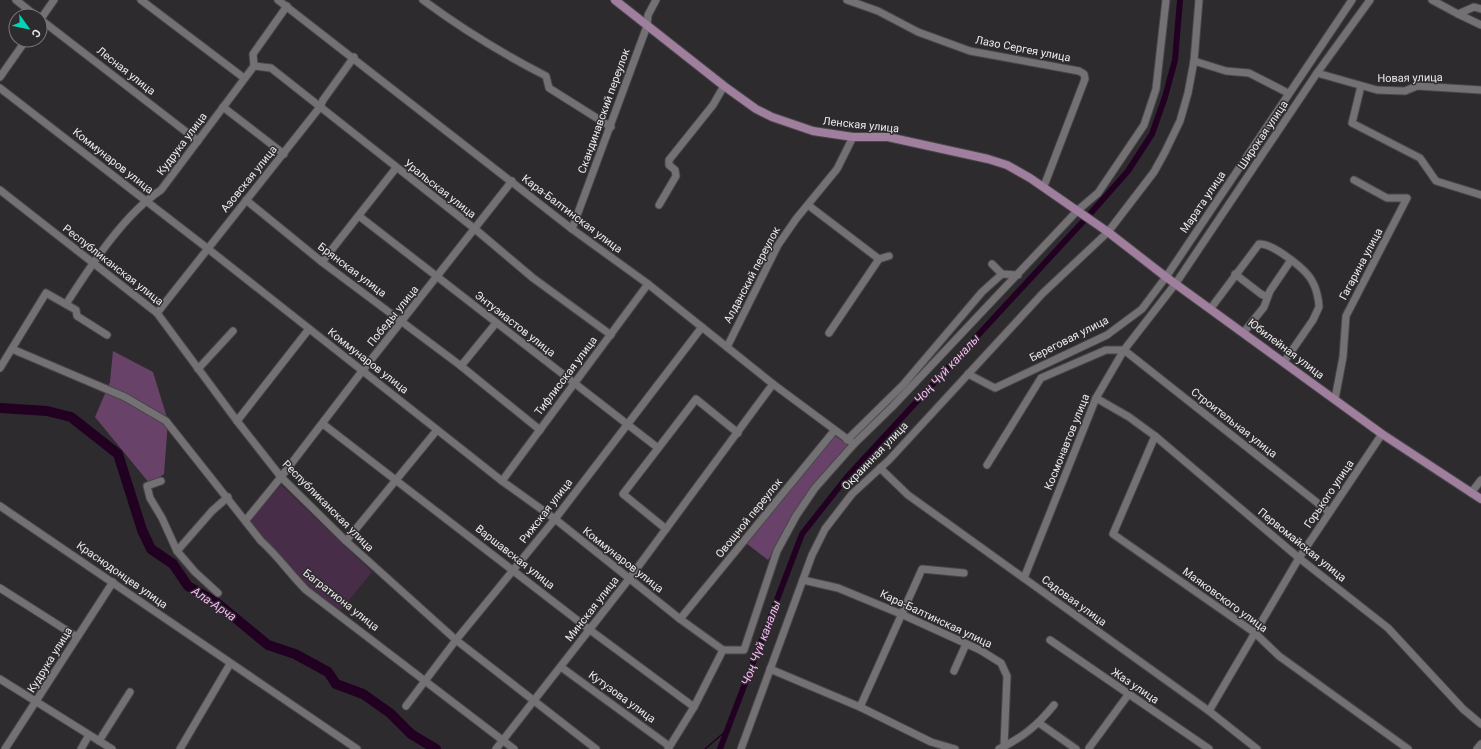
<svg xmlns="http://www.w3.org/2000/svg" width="1481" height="749" font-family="Roboto,sans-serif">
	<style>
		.green { fill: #482d48 }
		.forest { fill: #694269 }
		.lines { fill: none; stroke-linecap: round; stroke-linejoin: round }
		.stream { stroke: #210022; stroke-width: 1.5 }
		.canal { stroke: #210022; stroke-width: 6 }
		.river { stroke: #210022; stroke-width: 10 }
		.minor-casing { stroke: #494749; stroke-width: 9 }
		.major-casing { stroke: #494749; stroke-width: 10 }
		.minor { stroke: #747174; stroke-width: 7 }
		.major { stroke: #9f7e9e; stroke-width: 8 }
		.labels { text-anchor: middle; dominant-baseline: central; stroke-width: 3; stroke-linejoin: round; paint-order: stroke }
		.street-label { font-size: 11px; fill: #eceaec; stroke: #2e2b2e }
		.water-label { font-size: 12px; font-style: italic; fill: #fabaf8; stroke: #2e2b2e }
	</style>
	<rect width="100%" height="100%" fill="#2e2b2e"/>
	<!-- green -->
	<polygon class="green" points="281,485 372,572 339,612 304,585 249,521"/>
	<!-- forest -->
	<g class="forest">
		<polygon points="113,351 153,372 168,421 164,474 150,484 95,417 110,382"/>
		<polygon points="834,435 848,445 813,486 768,560 746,543"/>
	</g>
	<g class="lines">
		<!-- stream -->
		<polyline class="stream" points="705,749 727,730"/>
		<!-- canal -->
		<polyline class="canal" points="720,749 802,534 847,477 1090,214 1128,171 1152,134 1165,97 1175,60 1180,0"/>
		<!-- river -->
		<polyline class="river" points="0,408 47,411 71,417 118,454 142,530 151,549 173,564 188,586 217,603 268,645 295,654 328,672 336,684 363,694 390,713 411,734 436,749"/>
		<!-- minor casing -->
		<g class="minor-casing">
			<g id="minor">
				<polyline points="16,0 36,16"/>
				<polyline points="141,0 244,78"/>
				<polyline points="278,0 572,229 648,284 773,384 854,444"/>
				<path d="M423,0C462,29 503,54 546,76L549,88L611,127"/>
				<polyline points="847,0 878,11 918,32 970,51 1079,71 1084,74 1085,79 1044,186"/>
				<polyline points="1199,0 1194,61 1226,71 1249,73 1288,93"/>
				<polyline points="1432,0 1458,14 1474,7 1481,9"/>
				<polyline points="1458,14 1481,25"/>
				<polyline points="40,19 198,141"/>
				<polyline points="40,20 54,0"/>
				<polyline points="254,66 271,68 475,229 533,278 611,335"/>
				<polyline points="1317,73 1377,90 1405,91 1417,86 1481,90"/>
				<polyline points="0,77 26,40"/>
				<polyline points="1361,86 1352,123 1420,158 1436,181 1481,195"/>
				<polyline points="0,88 207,248 502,481 555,519 680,619 723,650"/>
				<polyline points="223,107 284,154"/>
				<polyline points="0,190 157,313 237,421 281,477 346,541 456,640 596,749"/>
				<polyline points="246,200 322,262 461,366 540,430"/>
				<polyline points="659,205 676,176 675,170 669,165 669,160 713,105 724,86"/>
				<polyline points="808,205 879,259"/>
				<polyline points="359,216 658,448"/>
				<polyline points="572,229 647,26 648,15 656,0"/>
				<polyline points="322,262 396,168"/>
				<polyline points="992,264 1002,274 1018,275"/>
				<polyline points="1235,274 1261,294 1267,297"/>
				<path d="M66,304C90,267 124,214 161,190L254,66L253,54L287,6"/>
				<path d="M1211,308L1259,244C1272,243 1308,270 1313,283C1316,288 1319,300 1319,307L1313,320L1284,362"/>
				<polyline points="157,313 320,107 323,100 354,57"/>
				<polyline points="1244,332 1264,307 1270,291 1291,260"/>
				<polyline points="829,333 879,259 889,256"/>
				<polyline points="727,347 778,245 796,219 837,169 853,137"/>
				<path d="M12,349L125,397L166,421L261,541C278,556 290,574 306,590L514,749"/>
				<polyline points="461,366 496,323"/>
				<polyline points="0,368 46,293 76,310 77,316 107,335"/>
				<polyline points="198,369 233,331"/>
				<polyline points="968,374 995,388 1107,335 1142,309 1166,277 1352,0"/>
				<polyline points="1096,398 1129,417 1155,436 1299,558 1388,628 1463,709 1481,724"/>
				<polyline points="1335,399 1343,357 1346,316 1407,198 1387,198 1354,180"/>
				<polyline points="237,421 309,329"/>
				<polyline points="323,424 590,630 694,707"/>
				<polyline points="1155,436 1113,534 1255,633 1279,656 1408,749"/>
				<polyline points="847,440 903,385 982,292 1002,274"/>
				<polyline points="987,465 1041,378 1106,350 1124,350 1329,512"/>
				<polyline points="880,468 908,495 1209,711 1257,749"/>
				<polyline points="161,481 147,486 150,498 162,518 177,551 195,572 218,593"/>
				<polyline points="502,481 648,284"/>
				<polyline points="1471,493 1481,480"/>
				<polyline points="0,506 357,749"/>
				<polyline points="246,520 281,477 363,370 512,181"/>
				<polyline points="666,529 623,494 696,399 738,433"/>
				<polyline points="346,541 437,430"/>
				<polyline points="177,551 212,511 228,497"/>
				<polyline points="1024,578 1096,398 1124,350 1176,283 1317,73 1370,0"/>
				<polyline points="803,580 838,588 901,614 980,650 1001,663 1007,676 1004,747"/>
				<polyline points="0,588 77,637"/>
				<polyline points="680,619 834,431"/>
				<polyline points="1050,640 1209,749"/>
				<polyline points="723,650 744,650 777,551 796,516 815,488 854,444 893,406 1078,210 1098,193 1144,125 1156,89 1166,0"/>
				<polyline points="561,667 669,746"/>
				<polyline points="770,669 860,707 931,742 955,749"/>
				<polyline points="954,671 966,644"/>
				<polyline points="0,679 112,749"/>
				<polyline points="406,706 456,640 555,519 702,327"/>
				<polyline points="860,707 922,569 964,573"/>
				<polyline points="1209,711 1299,558 1382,434"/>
				<polyline points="1039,723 1076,749"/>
				<polyline points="99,741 130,692"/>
				<polyline points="1089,748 1128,695"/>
				<polyline points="5,749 113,582"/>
				<polyline points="81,749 89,735"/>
				<polyline points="180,749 230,664"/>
				<polyline points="496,749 629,579 773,384"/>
				<polyline points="668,749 694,707 723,650"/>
				<polyline points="741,749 812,555 825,529 852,494 889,460 1043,293 1108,232 1154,172 1165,152 1180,121 1188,93 1194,61"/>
				<path d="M999,749C1023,737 1037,726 1054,705"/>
				<polyline points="1477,749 1481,744"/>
			</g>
		</g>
		<!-- major casing -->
		<g class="major-casing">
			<polyline id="major" points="615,0 724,86 756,109 772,117 813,131 853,137 888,137 988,159 1007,165 1030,178 1108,232 1166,277 1382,434 1481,499"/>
		</g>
		<!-- minor -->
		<use href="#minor" class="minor"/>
		<!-- major -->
		<use href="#major" class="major"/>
	</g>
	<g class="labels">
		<!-- street labels -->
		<g class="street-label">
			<text transform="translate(1023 49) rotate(11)">Лазо Сергея улица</text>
			<text transform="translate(126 71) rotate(38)">Лесная улица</text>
			<text transform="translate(1410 78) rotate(-1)">Новая улица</text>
			<text transform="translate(604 111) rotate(-70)">Скандинавский переулок</text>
			<text transform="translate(861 125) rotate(6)">Ленская улица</text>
			<text transform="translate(1263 135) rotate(-56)">Широкая улица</text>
			<text transform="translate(182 144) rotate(-53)">Кудрука улица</text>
			<text transform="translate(113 161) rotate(38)">Коммунаров улица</text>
			<text transform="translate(249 179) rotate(-51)">Азовская улица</text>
			<text transform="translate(440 189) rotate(38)">Уральская улица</text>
			<text transform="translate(1203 202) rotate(-56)">Марата улица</text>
			<text transform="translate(572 214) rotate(37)">Кара-Балтинская улица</text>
			<text transform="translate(1361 264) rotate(-62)">Гагарина улица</text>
			<text transform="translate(113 265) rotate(38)">Республиканская улица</text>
			<text transform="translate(352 270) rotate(37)">Брянская улица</text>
			<text transform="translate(752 275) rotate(-62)">Алданский переулок</text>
			<text transform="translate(393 316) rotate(-51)">Победы улица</text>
			<text transform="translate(515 324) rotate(38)">Энтузиастов улица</text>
			<text transform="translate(1069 339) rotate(-27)">Береговая улица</text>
			<text transform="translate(1286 349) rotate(37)">Юбилейная улица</text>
			<text transform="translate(368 361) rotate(38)">Коммунаров улица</text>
			<text transform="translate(566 376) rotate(-53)">Тифлисская улица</text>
			<text transform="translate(1234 423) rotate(38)">Строительная улица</text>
			<text transform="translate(1067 442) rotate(-68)">Космонавтов улица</text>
			<text transform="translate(875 456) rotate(-46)">Окраинная улица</text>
			<text transform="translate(1329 494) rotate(-56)">Горького улица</text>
			<text transform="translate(328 506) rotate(45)">Республиканская улица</text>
			<text transform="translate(546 511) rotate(-52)">Рижская улица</text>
			<text transform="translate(749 518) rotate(-51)">Овощной переулок</text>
			<text transform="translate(1302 545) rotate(39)">Первомайская улица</text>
			<text transform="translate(515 557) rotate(38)">Варшавская улица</text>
			<text transform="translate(623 560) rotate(38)">Коммунаров улица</text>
			<text transform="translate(122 575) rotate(35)">Краснодонцев улица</text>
			<text transform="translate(341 600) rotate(38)">Багратиона улица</text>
			<text transform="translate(1225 600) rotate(36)">Маяковского улица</text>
			<text transform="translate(1074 601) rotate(36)">Садовая улица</text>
			<text transform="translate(592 609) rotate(-52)">Минская улица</text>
			<text transform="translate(936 619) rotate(25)">Кара-Балтинская улица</text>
			<text transform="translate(50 660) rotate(-58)">Кудрука улица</text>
			<text transform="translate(1135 686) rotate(34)">Жаз улица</text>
			<text transform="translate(622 697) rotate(36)">Кутузова улица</text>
		</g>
		<!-- water labels -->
		<g class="water-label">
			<text transform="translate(947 369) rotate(-47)">Чоң Чүй каналы</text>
			<text transform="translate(214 604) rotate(34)">Ала-Арча</text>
			<text transform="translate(761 643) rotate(-69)">Чоң Чүй каналы</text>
		</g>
	</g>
	<!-- north arrow -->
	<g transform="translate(28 28) rotate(123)"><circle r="19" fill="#2e2b2e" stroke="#7a777a"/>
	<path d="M0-3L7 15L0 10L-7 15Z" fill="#04d5b6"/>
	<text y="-6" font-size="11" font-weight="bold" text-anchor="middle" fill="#eceaec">С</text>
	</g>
</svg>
